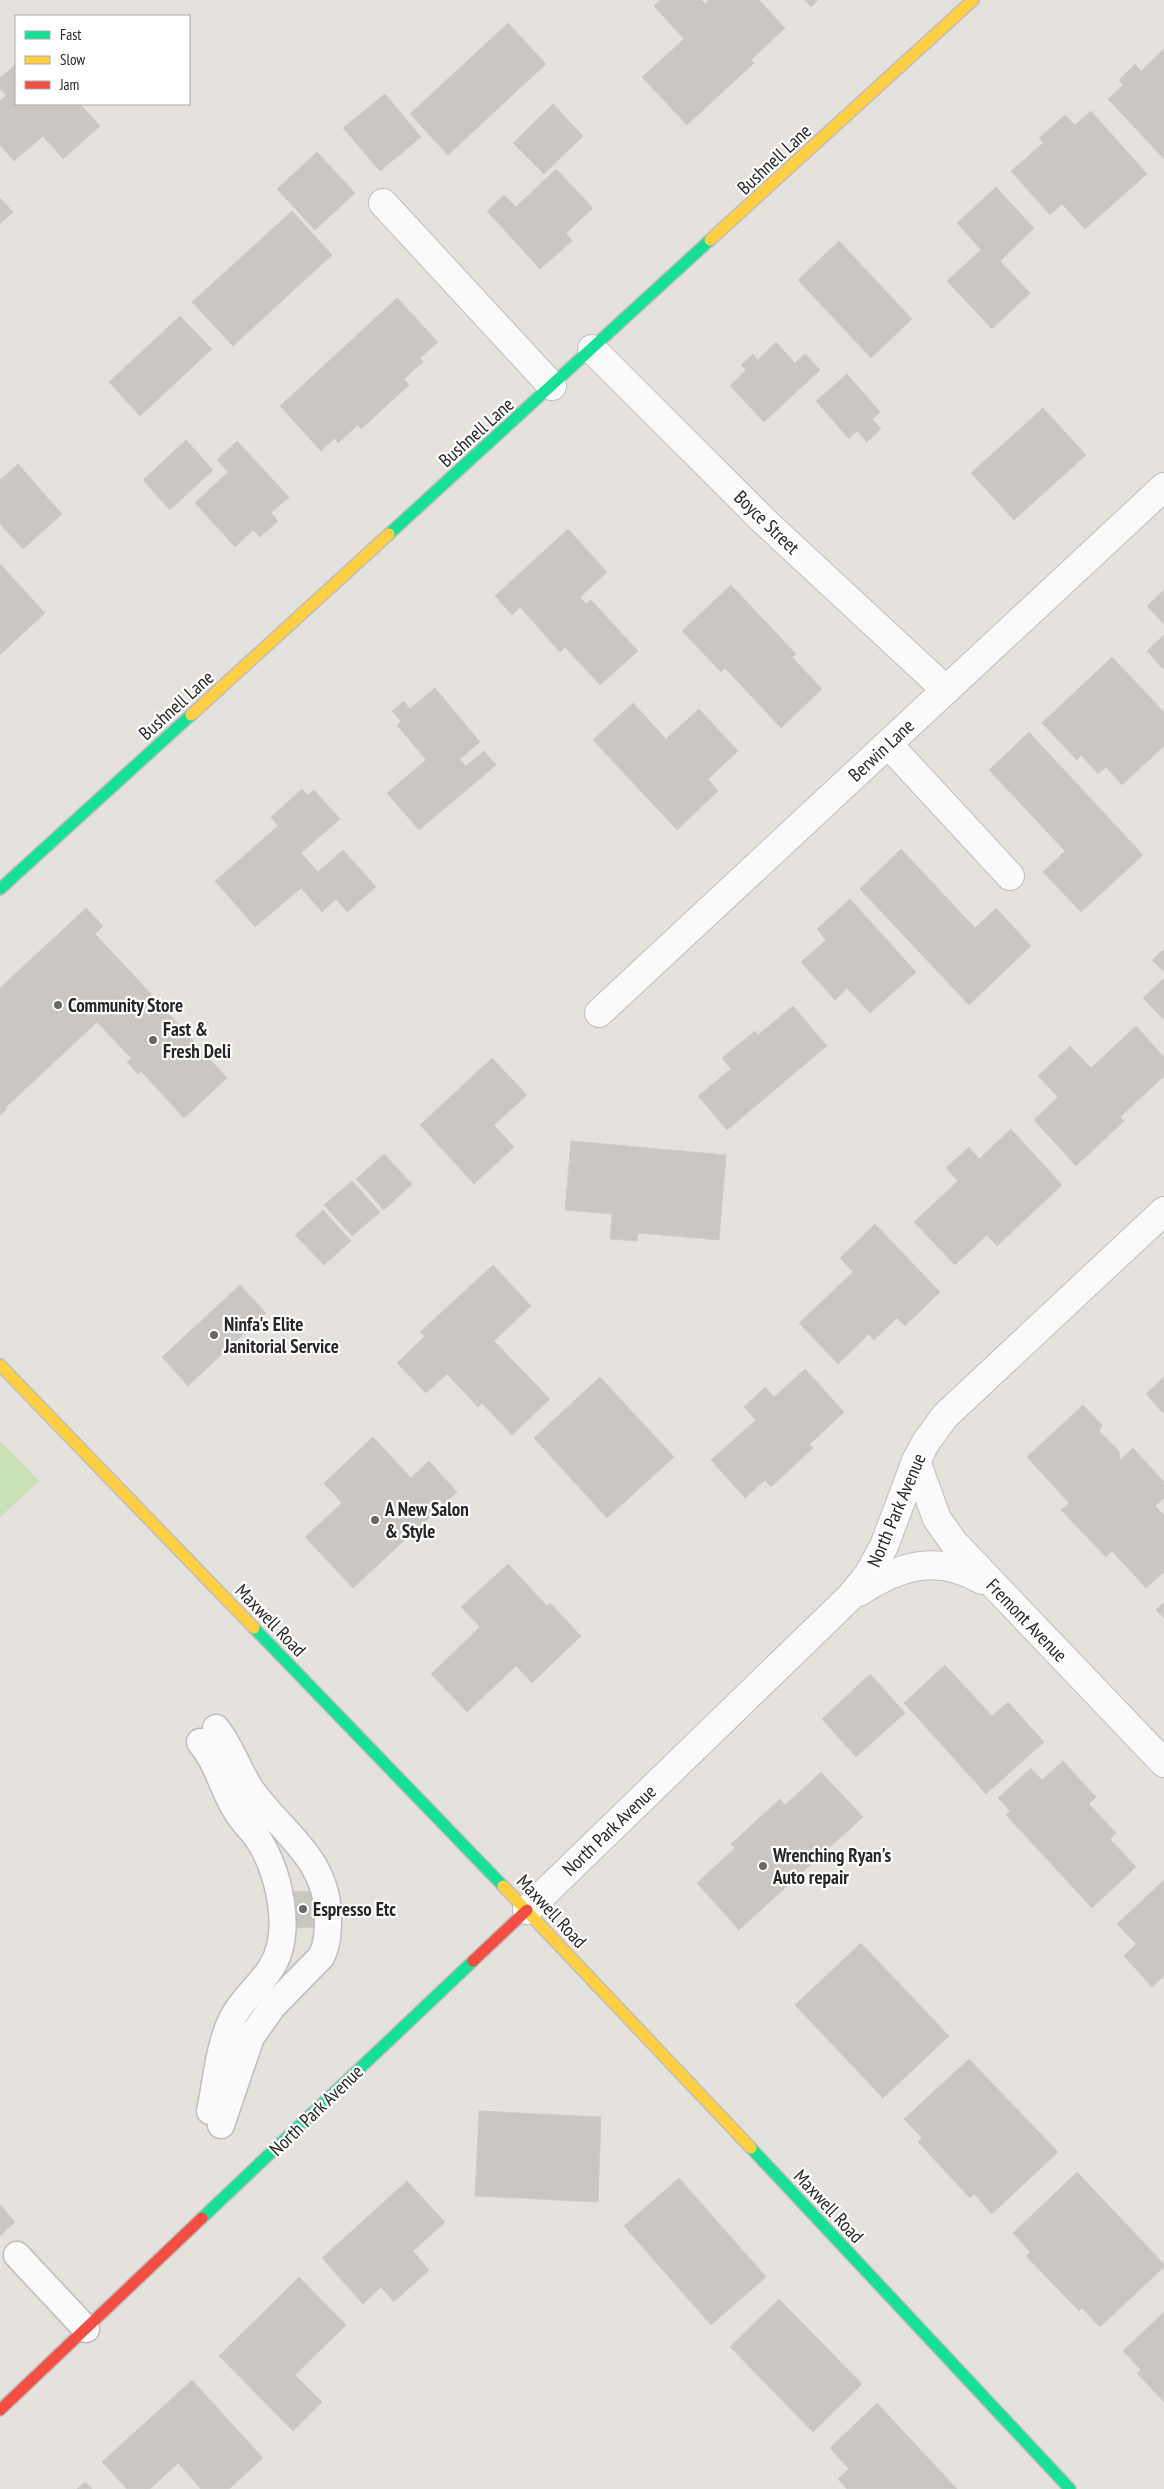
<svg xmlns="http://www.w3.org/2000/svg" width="1164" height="2489" font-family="'PT Sans Narrow',sans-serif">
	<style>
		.green { fill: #cae0b6 }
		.building { fill: #cac7c3; stroke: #d0cdc9 }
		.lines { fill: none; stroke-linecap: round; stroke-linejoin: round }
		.lane-casing { stroke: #bfbebe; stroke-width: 29 }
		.street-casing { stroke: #bfbebe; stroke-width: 30 }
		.fast-casing { stroke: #bfbebe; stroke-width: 14 }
		.slow-casing { stroke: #bfbebe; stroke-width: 14 }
		.jam-casing { stroke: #bfbebe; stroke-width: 14 }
		.lane { stroke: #fbfafa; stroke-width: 26 }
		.street { stroke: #fbfafa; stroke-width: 28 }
		.fast { stroke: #16e098; stroke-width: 11 }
		.slow { stroke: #ffcf43; stroke-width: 11 }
		.jam { stroke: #f24e42; stroke-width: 11 }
		.poi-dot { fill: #6a6866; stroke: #fff; stroke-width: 2 }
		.labels { text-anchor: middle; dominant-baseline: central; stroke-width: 4.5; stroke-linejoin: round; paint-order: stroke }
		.street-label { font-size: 19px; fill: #272727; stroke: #fff }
		.poi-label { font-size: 19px; font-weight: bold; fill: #272727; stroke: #fff; text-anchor: start }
	</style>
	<rect width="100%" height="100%" fill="#e5e1dc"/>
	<!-- green -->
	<polygon class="green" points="0,1441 39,1481 0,1517"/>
	<!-- building -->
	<g class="building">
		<polygon points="660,0 701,0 705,4 709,0 759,0 785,28 751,60 754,63 687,125 642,77 684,39 654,6"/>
		<polygon points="805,0 818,0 811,7"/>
		<polygon points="508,23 546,64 448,155 410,114"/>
		<polygon points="1164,49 1164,159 1108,99 1123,85 1119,80 1135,64 1141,71"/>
		<polygon points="16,64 16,104 80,104 100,126 63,159 43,136 14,161 0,145 0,101 6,95 0,89 0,78"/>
		<polygon points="385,94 421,137 380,171 343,128"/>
		<polygon points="553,104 583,136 544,174 513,143"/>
		<polygon points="1091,111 1147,174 1085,229 1062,204 1050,215 1011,171 1043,143 1039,138 1065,115 1075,125"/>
		<polygon points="317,152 355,193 315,230 277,189"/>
		<polygon points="556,169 593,208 566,233 572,241 540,269 487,211 504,195 516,207"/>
		<polygon points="996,187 1034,228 1000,261 1030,293 992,329 947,281 981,250 957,223"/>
		<polygon points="0,198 13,212 0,224"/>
		<polygon points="292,211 332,255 233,346 192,302"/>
		<polygon points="839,241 912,319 871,358 798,280"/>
		<polygon points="397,298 438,342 420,358 423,362 404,379 409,385 361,429 358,425 338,443 335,438 321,451 280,406"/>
		<polygon points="180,316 212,349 140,416 109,382"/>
		<polygon points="776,342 795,363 805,354 820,370 764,422 730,386 746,370 741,365 753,354 758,360"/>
		<polygon points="847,374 880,412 872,419 881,429 867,442 857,431 849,439 816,401"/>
		<polygon points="1043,408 1086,455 1014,520 971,473"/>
		<polygon points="186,440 213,470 170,510 143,480"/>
		<polygon points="237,441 289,497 271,513 278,521 260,537 253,530 235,547 195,503 228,472 217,460"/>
		<polygon points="18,464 62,514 23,549 0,524 0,480"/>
		<polygon points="568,529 607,572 580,597 586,604 591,600 638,651 600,685 565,647 560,652 520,607 512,615 495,596"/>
		<polygon points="0,564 45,613 0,655"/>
		<polygon points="731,585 796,654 792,657 822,689 781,728 725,668 721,672 682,631"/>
		<polygon points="1164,590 1164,624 1147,606"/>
		<polygon points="1164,635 1164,670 1147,651"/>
		<polygon points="1112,657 1164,712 1164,746 1122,785 1106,767 1098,774 1081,755 1077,760 1042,723"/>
		<polygon points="435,688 480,742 460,759 466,766 484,751 496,765 419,830 387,793 426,760 397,725 401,721 392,711 404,701 410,709"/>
		<polygon points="633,703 666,739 699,709 738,751 708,779 718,791 677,830 593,740"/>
		<polygon points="1029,732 1143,855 1081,912 1043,872 1065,851 989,770"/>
		<polygon points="302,789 308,795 314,790 340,819 301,853 318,872 343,850 376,887 347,912 336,899 322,912 301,888 255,927 215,881 278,826 271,817"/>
		<polygon points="901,849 975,928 996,908 1031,946 969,1005 860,889"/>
		<polygon points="850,899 916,972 870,1013 847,988 835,1000 801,962 826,940 817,929"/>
		<polygon points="86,908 103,926 95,934 140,982 5,1108 7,1109 0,1115 0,988"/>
		<polygon points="1164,949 1164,972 1152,960"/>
		<polygon points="1164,978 1164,1020 1143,998"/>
		<polygon points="140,982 227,1078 184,1118 141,1071 138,1074 127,1062 131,1058 97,1022"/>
		<polygon points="793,1006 827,1046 727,1130 698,1096 731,1069 722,1058 755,1031 758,1035"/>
		<polygon points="1136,1026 1164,1057 1164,1076 1120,1117 1124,1121 1076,1166 1034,1120 1058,1097 1038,1076 1070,1046 1091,1068"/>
		<polygon points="492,1058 527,1095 494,1125 514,1147 474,1184 420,1125"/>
		<polygon points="1011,1129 1062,1185 997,1246 987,1235 955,1265 914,1222 958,1181 946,1168 969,1147 979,1159"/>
		<polygon points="571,1141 726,1155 719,1240 638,1233 637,1241 610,1239 612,1214 565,1210"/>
		<polygon points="384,1154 412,1184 384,1210 356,1179"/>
		<polygon points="352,1181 380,1212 352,1236 324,1205"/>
		<polygon points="323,1210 351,1241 324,1265 295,1235"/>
		<polygon points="875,1224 940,1292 905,1326 897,1318 874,1340 869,1334 838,1364 799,1323 853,1272 840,1258"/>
		<polygon points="493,1265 531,1306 494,1341 550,1399 512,1435 482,1403 478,1407 447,1374 426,1393 397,1363 425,1336 420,1332"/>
		<polygon points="240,1285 266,1313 188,1386 162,1357"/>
		<polygon points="805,1369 844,1412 809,1445 813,1448 771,1487 765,1480 745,1498 711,1460 756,1420 744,1407 765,1387 774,1397"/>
		<polygon points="600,1377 674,1457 607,1518 534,1438"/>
		<polygon points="1164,1377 1164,1414 1146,1394"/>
		<polygon points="1083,1405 1102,1425 1099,1431 1119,1451 1120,1460 1133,1448 1164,1482 1164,1498 1155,1506 1164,1515 1164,1572 1146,1588 1112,1551 1106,1557 1061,1510 1069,1503 1027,1457"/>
		<polygon points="373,1437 411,1478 429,1461 457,1492 353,1588 305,1537 342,1503 324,1483"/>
		<polygon points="508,1564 547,1606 550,1603 581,1636 532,1683 516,1666 467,1712 431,1674 480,1627 461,1607"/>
		<polygon points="1164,1602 1164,1618 1156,1610"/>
		<polygon points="945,1665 992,1716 1008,1702 1044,1742 986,1794 904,1703"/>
		<polygon points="870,1674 905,1713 856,1757 822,1719"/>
		<polygon points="1063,1761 1096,1797 1089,1804 1116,1833 1110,1839 1136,1867 1092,1908 1006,1815 1010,1811 998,1798 1031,1768 1042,1780"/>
		<polygon points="821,1772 863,1817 739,1930 697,1883 735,1848 731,1844 780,1799 785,1805"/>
		<polygon points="1164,1880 1164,1976 1152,1987 1124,1956 1136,1944 1117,1924"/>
		<polygon points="312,1891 315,1927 294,1928 292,1892"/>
		<polygon points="861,1943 949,2036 883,2098 795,2005"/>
		<polygon points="969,2059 1058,2152 992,2214 974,2194 970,2198 918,2142 922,2138 904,2119"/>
		<polygon points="479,2111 601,2117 598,2202 475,2196"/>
		<polygon points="1077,2172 1164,2264 1164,2267 1100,2327 1082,2308 1079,2311 1026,2256 1030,2252 1013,2233"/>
		<polygon points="679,2178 766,2277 711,2325 624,2226"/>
		<polygon points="407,2181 445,2222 413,2251 429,2270 394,2302 381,2287 363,2304 322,2258"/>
		<polygon points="0,2205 15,2222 0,2236"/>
		<polygon points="299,2277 346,2325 295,2375 322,2402 293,2431 219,2356"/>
		<polygon points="779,2299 862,2384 813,2432 730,2347"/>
		<polygon points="1164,2312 1164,2402 1137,2373 1141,2370 1123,2351"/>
		<polygon points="192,2380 263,2458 229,2489 201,2489 178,2463 150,2489 127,2489 102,2462"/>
		<polygon points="877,2403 957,2489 847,2489 838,2479 849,2469 830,2448"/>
		<polygon points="85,2482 92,2489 77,2489"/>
	</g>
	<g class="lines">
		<!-- lane casing -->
		<g class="lane-casing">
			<g id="lane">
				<path d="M216,1728C232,1747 238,1771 252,1791C282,1833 327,1858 328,1916C328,1930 328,1944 321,1957L273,2006L251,2037L221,2125"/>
				<path d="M200,1742C219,1765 222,1789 237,1812C242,1821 250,1828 256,1836C279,1868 294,1933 271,1968C260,1986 241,2000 232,2019C219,2045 216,2083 210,2111"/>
				<polyline points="17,2255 86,2329"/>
			</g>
		</g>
		<!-- street casing -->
		<g class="street-casing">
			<g id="street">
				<polyline points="383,203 552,386"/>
				<polyline points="592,349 764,521 946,690"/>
				<polyline points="888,744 1010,876"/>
				<polyline points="599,1013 1164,487"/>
				<polyline points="916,1461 937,1519 954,1543 1164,1763"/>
				<path d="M859,1592C900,1565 938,1554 982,1580"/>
				<polyline points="527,1910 851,1596 868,1575 884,1546 916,1461 926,1442 945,1416 1164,1211"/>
			</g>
		</g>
		<!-- fast casing -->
		<g class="fast-casing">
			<g id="fast">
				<polyline points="389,534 710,240"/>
				<polyline points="0,889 191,715"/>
				<polyline points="254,1628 503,1886"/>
				<polyline points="751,2148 1070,2489"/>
				<polyline points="202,2218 473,1961"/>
			</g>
		</g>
		<!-- slow casing -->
		<g class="slow-casing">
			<g id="slow">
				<polyline points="710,240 973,0"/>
				<polyline points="191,715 389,534"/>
				<polyline points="0,1365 254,1628"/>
				<polyline points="503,1886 751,2148"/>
			</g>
		</g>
		<!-- jam casing -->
		<g class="jam-casing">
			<g id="jam">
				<polyline points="473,1961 527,1910"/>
				<polyline points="0,2410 202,2218"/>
			</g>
		</g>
		<!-- lane -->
		<use href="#lane" class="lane"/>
		<!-- street -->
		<use href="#street" class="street"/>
		<!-- fast -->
		<use href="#fast" class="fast"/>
		<!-- slow -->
		<use href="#slow" class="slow"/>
		<!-- jam -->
		<use href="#jam" class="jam"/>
	</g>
	<!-- markers -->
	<g class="poi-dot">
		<circle cx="58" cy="1005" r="5"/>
		<circle cx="153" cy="1040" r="5"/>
		<circle cx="214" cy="1335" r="5"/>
		<circle cx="375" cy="1520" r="5"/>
		<circle cx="763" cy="1866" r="5"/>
		<circle cx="303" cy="1909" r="5"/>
	</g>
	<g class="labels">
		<!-- street labels -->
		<g class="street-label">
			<text transform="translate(774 159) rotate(-43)">Bushnell Lane</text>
			<text transform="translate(476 432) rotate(-42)">Bushnell Lane</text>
			<text transform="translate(767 522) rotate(44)">Boyce Street</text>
			<text transform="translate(176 705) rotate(-42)">Bushnell Lane</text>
			<text transform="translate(881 750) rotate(-43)">Berwin Lane</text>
			<text transform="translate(896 1510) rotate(-67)">North Park Avenue</text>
			<text transform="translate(271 1620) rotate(46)">Maxwell Road</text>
			<text transform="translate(1027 1620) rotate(46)">Fremont Avenue</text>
			<text transform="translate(609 1830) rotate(-44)">North Park Avenue</text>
			<text transform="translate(552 1911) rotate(47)">Maxwell Road</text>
			<text transform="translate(316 2110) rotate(-44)">North Park Avenue</text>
			<text transform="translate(829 2206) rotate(47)">Maxwell Road</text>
		</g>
		<!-- poi labels -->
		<g class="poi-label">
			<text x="68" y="1005">Community Store</text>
			<text x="163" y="1029">Fast &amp;<tspan x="163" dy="22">Fresh Deli</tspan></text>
			<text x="224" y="1324">Ninfa's Elite<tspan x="224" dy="22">Janitorial Service</tspan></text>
			<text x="385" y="1509">A New Salon<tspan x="385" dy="22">&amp; Style</tspan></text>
			<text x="773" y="1855">Wrenching Ryan's<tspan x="773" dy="22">Auto repair</tspan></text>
			<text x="313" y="1909">Espresso Etc</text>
		</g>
	</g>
	<!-- legend -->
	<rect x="15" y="15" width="175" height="90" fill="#ffffff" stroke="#a9a9a9"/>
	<rect x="25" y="31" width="25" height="8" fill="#16e098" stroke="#a9a9a9"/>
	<text x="60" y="40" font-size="15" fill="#272727">Fast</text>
	<rect x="25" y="56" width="25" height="8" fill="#ffcf43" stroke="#a9a9a9"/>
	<text x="60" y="65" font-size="15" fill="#272727">Slow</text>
	<rect x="25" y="81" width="25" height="8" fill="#f24e42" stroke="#a9a9a9"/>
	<text x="60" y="90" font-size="15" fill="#272727">Jam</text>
</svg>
